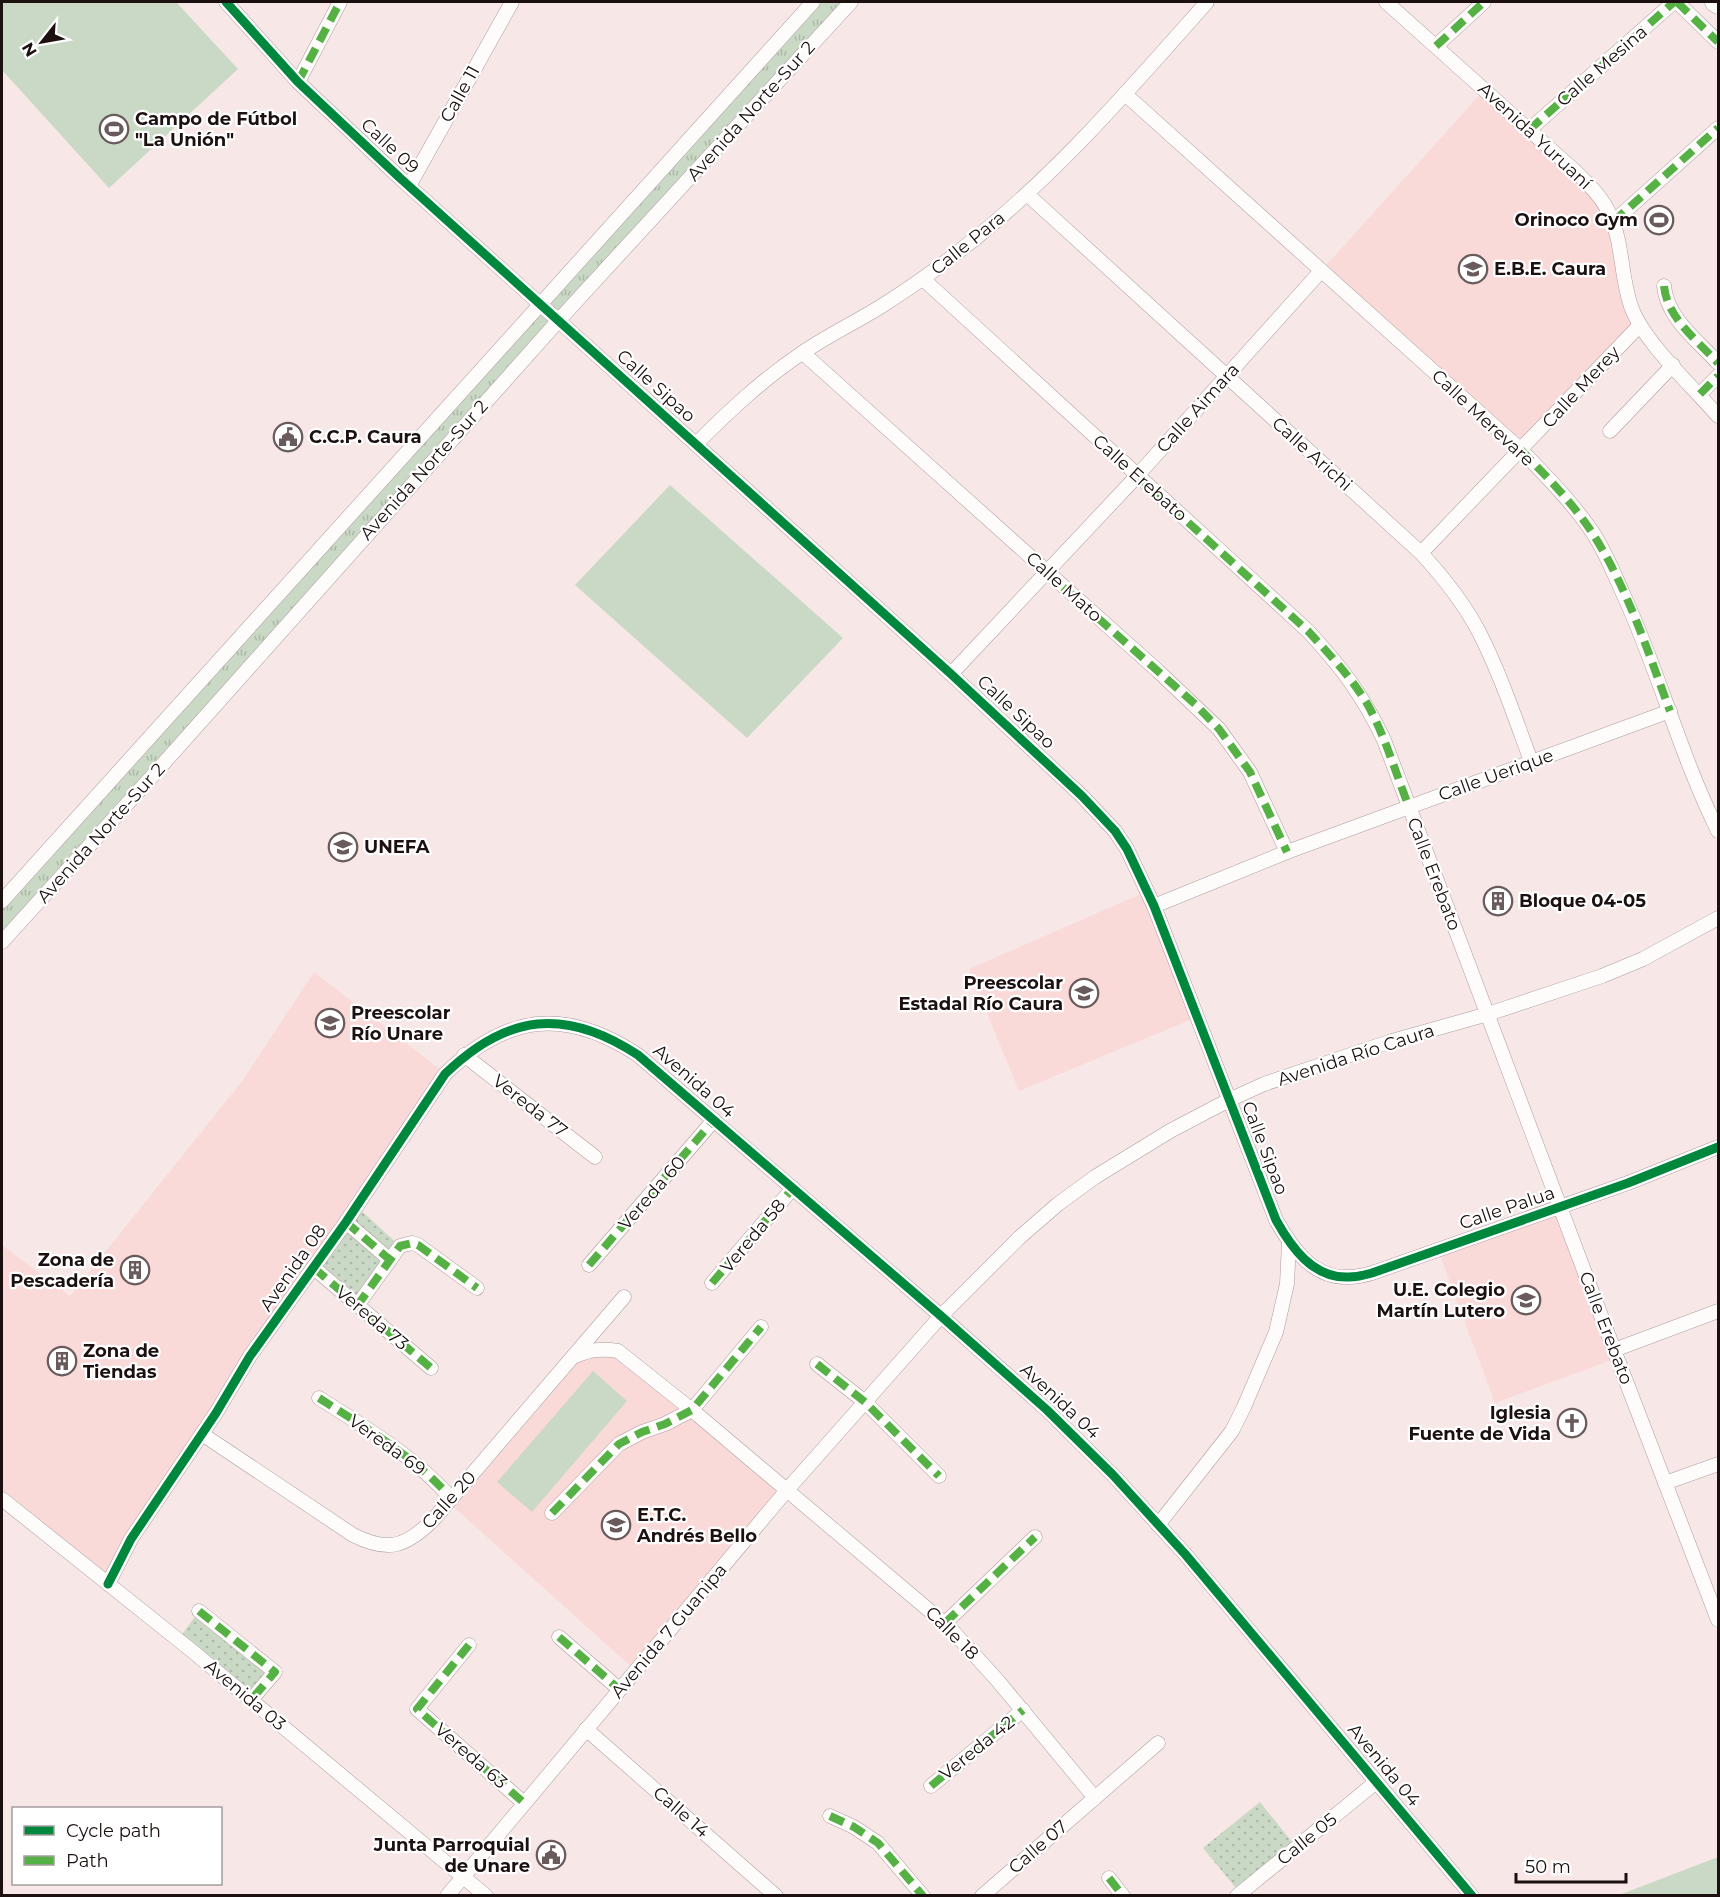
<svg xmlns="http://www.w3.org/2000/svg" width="1720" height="1897" font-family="Montserrat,sans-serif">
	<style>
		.built { fill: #fadad9 }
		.grass { fill: url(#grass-tufts) }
		.park { fill: url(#park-dots) }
		.garden { fill: #cad9c5 }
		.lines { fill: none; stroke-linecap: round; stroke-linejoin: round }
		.street-casing { stroke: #ac9e9e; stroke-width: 15 }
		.secondary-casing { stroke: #ac9e9e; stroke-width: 21 }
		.street { stroke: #fefbfb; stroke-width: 14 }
		.secondary { stroke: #fefbfb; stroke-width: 20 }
		.quiet { stroke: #55b144; stroke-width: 8; stroke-dasharray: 15 8; stroke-linecap: butt }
		.cycleway-casing { stroke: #fff; stroke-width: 13 }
		.cycleway { stroke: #00873e; stroke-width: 9 }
		.labels { text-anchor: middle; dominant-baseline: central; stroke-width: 4.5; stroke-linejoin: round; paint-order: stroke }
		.street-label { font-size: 18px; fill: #1c1010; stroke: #fff }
		.poi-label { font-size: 18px; font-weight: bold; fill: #1c1010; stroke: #fff; text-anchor: start }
	</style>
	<defs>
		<pattern id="grass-tufts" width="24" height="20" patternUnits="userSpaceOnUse" patternTransform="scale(1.5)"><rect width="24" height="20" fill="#cad9c5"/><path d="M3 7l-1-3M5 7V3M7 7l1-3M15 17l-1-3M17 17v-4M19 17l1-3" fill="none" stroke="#adb9a8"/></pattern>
		<pattern id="park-dots" width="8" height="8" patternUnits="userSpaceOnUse" patternTransform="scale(1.5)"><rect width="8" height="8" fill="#cad9c5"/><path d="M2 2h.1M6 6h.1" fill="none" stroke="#adb9a8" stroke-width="1.8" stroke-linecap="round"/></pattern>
	</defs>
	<rect width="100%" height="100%" fill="#f7e7e7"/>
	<!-- built -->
	<g class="built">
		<polygon points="1484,90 1597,194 1640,325 1521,450 1321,271"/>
		<polygon points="1148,891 1197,1017 1019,1091 969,969"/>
		<polygon points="314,972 445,1073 216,1399 216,1411 108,1584 2,1499 2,1245 70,1296 243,1080"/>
		<polygon points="1561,1207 1617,1358 1495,1403 1438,1250"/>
		<polygon points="618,1351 787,1490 635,1670 448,1502 575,1356"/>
	</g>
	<!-- grass -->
	<polygon class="grass" points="813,2 851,2 2,942 2,901"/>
	<!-- park -->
	<g class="park">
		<polygon points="356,1206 400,1246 357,1306 313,1268"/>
		<polygon points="199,1611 275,1672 251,1700 178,1640"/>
		<polygon points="1260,1802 1296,1847 1240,1893 1203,1848"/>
	</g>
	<!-- garden -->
	<g class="garden">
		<polygon points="2,2 176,2 238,69 109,188 2,70"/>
		<polygon points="670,485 843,638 747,738 575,585"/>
		<polygon points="593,1371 627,1401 532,1512 497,1482"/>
		<polygon points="1718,1857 1718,1895 1619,1895"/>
	</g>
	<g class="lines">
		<!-- street casing -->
		<g class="street-casing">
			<g id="street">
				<path d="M226,2L298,82L400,178L951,674L1082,796L1115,831L1127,849L1154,906L1276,1220C1291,1247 1313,1279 1349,1277C1357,1277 1365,1275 1372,1273L1628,1183L1718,1147"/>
				<path d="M1386,2L1576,172C1588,184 1601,196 1608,211C1624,242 1620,278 1632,309C1645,343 1693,387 1718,416"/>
				<polyline points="1677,2 1718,42"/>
				<polyline points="1436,46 1484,2"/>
				<polyline points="298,82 340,2"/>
				<path d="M1125,94L1521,450C1546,476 1573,503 1593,533C1606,553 1615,576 1625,598C1660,675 1681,757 1718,831"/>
				<polyline points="1529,130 1674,2"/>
				<polyline points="409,186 512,2"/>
				<path d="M1028,195L1421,553C1443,577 1464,603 1479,632C1500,673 1515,718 1531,761"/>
				<polyline points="1613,222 1718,128"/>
				<path d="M923,279L1308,631C1342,668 1362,694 1384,740L1614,1350L1718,1620"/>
				<path d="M1664,286C1667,318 1697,340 1718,363"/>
				<polyline points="803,353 1158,671 1219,729 1250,772 1287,852"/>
				<polyline points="1700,394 1718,376"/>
				<polyline points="1610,431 1673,365"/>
				<path d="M696,444C729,411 763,379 802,353C827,336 854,323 880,307C907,290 933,272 958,252C1052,180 1129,90 1207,2"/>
				<polyline points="1421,553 1640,325"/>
				<polyline points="951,674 1137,476 1321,271"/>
				<polyline points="2,901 813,2"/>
				<polyline points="1154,906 1287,852 1670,711"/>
				<polyline points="2,942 146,783 559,320 851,2"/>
				<polyline points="464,1055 595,1157"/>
				<polyline points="346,1222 390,1260"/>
				<polyline points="589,1265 714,1120"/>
				<polyline points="314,1268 431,1368"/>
				<polyline points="712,1283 793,1188"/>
				<polyline points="357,1306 400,1246 412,1243 418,1245 477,1288"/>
				<polyline points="1614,1350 1718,1311"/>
				<path d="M575,1356C590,1350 601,1348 618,1351L692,1410L950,1628L998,1681L1095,1798"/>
				<polyline points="817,1364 865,1402 939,1476"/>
				<path d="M319,1398C366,1428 414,1456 451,1498"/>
				<path d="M202,1434L353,1535C387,1552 404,1548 432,1521L624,1297"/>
				<polyline points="1665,1483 1718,1464"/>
				<polyline points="2,1499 191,1650 486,1896"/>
				<polyline points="552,1513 619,1444 642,1432 665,1424 692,1410 761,1327"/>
				<polyline points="1158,1525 1232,1431 1244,1407 1276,1332 1287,1284 1289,1243"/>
				<path d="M108,1584L131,1539L216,1413L250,1356L346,1222L445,1074C507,1014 565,1007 638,1055L941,1316L1047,1410L1113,1475L1185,1554L1472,1896"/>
				<polyline points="199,1611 275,1672 251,1700"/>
				<polyline points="945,1623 1035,1537"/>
				<polyline points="559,1637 619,1689"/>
				<polyline points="469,1645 417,1709 524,1803"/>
				<polyline points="586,1729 776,1896"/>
				<polyline points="931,1786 1023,1710"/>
				<polyline points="830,1816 854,1827 878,1843 923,1896"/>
				<polyline points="1109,1878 1123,1896"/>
				<polyline points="447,1896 787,1490 941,1316 1020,1237 1058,1204 1095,1177 1170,1131 1229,1100 1264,1084 1392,1041 1488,1014 1602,976 1643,959 1718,918"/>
				<polyline points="982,1896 1158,1743"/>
				<polyline points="1237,1896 1376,1782"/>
			</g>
		</g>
		<!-- secondary casing -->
		<g class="secondary-casing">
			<polyline id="secondary" points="1715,2 1718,4"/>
		</g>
		<!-- street -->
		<use href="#street" class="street"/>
		<!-- secondary -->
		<use href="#secondary" class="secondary"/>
		<!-- quiet -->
		<g class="quiet">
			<polyline points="1677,2 1718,42"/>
			<polyline points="1436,46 1484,2"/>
			<polyline points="298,82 340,2"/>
			<polyline points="1529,130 1674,2"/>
			<polyline points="1613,222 1718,128"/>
			<path d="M1664,286C1667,318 1697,340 1718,363"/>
			<polyline points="1700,394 1718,376"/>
			<path d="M1521,450C1546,476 1573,503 1593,534C1627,587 1648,652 1670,711"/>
			<path d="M1137,476L1308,631C1330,655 1353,679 1369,707C1386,739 1396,774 1409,807"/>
			<polyline points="1046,572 1195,704 1219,729 1250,772 1287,852"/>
			<polyline points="346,1222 390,1260"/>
			<polyline points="589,1265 714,1120"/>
			<polyline points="314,1268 431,1368"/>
			<polyline points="712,1283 793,1188"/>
			<polyline points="357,1306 400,1246 412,1243 418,1245 477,1288"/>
			<polyline points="817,1364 865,1402 939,1476"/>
			<path d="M319,1398C366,1428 414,1456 451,1498"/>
			<polyline points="552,1513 619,1444 642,1432 665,1424 692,1410 761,1327"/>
			<polyline points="199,1611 275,1672 251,1700"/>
			<polyline points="945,1623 1035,1537"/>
			<polyline points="559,1637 619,1689"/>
			<polyline points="469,1645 417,1709 524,1803"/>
			<polyline points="931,1786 1023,1710"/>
			<polyline points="830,1816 854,1827 878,1843 923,1896"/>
			<polyline points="1109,1878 1123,1896"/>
		</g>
		<!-- cycleway casing -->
		<g class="cycleway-casing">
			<g id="cycleway">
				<path d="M226,2L298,82L400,178L951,674L1082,796L1115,831L1127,849L1154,906L1276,1220C1291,1247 1313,1279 1349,1277C1357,1277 1365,1275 1372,1273L1628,1183L1718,1147"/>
				<path d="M108,1584L131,1539L216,1413L250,1356L346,1222L445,1074C507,1014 565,1007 638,1055L941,1316L1047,1410L1113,1475L1185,1554L1472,1896"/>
			</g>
		</g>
		<!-- cycleway -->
		<use href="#cycleway" class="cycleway"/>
	</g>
	<!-- icons -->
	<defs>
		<g id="stadium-ring" transform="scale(1.5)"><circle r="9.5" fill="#fff" stroke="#695b5b" stroke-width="1.5"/><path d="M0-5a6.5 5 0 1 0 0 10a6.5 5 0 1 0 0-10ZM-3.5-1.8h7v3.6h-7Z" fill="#695b5b"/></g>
		<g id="school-ring" transform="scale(1.5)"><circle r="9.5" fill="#fff" stroke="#695b5b" stroke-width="1.5"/><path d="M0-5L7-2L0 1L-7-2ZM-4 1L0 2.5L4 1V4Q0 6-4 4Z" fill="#695b5b"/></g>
		<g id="civic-ring" transform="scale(1.5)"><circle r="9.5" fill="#fff" stroke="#695b5b" stroke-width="1.5"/><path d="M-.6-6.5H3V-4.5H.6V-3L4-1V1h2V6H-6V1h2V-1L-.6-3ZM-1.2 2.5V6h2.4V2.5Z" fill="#695b5b"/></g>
		<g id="university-ring" transform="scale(1.5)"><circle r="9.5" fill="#fff" stroke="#695b5b" stroke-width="1.5"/><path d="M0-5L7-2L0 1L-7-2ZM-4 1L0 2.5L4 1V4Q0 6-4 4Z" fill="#695b5b"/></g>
		<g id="building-ring" transform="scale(1.5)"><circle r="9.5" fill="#fff" stroke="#695b5b" stroke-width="1.5"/><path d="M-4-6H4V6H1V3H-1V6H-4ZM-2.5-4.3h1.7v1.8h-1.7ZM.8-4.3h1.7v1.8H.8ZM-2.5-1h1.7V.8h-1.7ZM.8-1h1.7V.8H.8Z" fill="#695b5b"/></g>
		<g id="church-ring" transform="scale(1.5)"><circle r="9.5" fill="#fff" stroke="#695b5b" stroke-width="1.5"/><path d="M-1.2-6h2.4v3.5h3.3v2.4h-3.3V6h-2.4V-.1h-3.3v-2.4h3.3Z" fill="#695b5b"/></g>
	</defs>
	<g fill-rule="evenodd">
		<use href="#stadium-ring" x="114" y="129"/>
		<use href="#stadium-ring" x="1659" y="220"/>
		<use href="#school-ring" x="1473" y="269"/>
		<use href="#civic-ring" x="288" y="437"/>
		<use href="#university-ring" x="343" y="847"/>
		<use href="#building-ring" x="1498" y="901"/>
		<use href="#school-ring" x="1084" y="993"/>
		<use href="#school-ring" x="330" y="1023"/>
		<use href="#building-ring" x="135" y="1270"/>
		<use href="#school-ring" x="1526" y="1300"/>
		<use href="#building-ring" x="62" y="1361"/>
		<use href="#church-ring" x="1572" y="1423"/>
		<use href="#university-ring" x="616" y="1525"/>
		<use href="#civic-ring" x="551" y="1855"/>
	</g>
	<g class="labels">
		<!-- street labels -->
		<g class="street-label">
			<text transform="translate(1602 66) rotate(-41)">Calle Mesina</text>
			<text transform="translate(460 94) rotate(-61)">Calle 11</text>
			<text transform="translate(751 111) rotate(-48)">Avenida Norte-Sur 2</text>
			<text transform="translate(1535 136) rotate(43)">Avenida Yuruaní</text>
			<text transform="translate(390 146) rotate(43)">Calle 09</text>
			<text transform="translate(968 243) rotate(-39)">Calle Para</text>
			<text transform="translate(656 386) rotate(42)">Calle Sipao</text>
			<text transform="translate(1581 387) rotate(-47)">Calle Merey</text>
			<text transform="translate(1198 408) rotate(-48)">Calle Aimara</text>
			<text transform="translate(1483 418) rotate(43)">Calle Merevare</text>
			<text transform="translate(1312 454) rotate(42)">Calle Arichi</text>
			<text transform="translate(424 470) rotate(-48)">Avenida Norte-Sur 2</text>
			<text transform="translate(1140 478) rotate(42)">Calle Erebato</text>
			<text transform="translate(1064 587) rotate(42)">Calle Mato</text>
			<text transform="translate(1016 712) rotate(43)">Calle Sipao</text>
			<text transform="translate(1496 775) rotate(-20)">Calle Uerique</text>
			<text transform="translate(101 833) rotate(-48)">Avenida Norte-Sur 2</text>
			<text transform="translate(1434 874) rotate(69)">Calle Erebato</text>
			<text transform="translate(1356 1055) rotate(-18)">Avenida Río Caura</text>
			<text transform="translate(694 1081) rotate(41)">Avenida 04</text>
			<text transform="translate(530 1106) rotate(38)">Vereda 77</text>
			<text transform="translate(1265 1148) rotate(69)">Calle Sipao</text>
			<text transform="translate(652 1193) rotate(-49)">Vereda 60</text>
			<text transform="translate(1507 1208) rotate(-19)">Calle Palua</text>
			<text transform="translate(753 1236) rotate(-50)">Vereda 58</text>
			<text transform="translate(293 1268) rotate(-55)">Avenida 08</text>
			<text transform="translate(372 1318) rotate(40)">Vereda 73</text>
			<text transform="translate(1606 1328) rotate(69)">Calle Erebato</text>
			<text transform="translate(1060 1401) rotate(43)">Avenida 04</text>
			<text transform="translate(387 1445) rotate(36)">Vereda 69</text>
			<text transform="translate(449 1500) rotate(-48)">Calle 20</text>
			<text transform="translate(669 1631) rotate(-50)">Avenida 7 Guanipa</text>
			<text transform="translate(952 1633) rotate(45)">Calle 18</text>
			<text transform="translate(245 1695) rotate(40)">Avenida 03</text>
			<text transform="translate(977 1748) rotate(-39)">Vereda 42</text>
			<text transform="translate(471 1756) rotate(41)">Vereda 63</text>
			<text transform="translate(1384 1765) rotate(50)">Avenida 04</text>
			<text transform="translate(681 1812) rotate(41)">Calle 14</text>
			<text transform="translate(1307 1839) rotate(-39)">Calle 05</text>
			<text transform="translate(1038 1847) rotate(-41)">Calle 07</text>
		</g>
		<!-- poi labels -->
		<g class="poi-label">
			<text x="135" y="119">Campo de Fútbol<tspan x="135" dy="21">"La Unión"</tspan></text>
			<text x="1638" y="220" text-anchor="end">Orinoco Gym</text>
			<text x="1494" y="269">E.B.E. Caura</text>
			<text x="309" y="437">C.C.P. Caura</text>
			<text x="364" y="847">UNEFA</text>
			<text x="1519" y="901">Bloque 04-05</text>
			<text x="1063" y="983" text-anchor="end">Preescolar<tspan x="1063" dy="21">Estadal Río Caura</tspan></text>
			<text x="351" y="1013">Preescolar<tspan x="351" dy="21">Río Unare</tspan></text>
			<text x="114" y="1260" text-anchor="end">Zona de<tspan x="114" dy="21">Pescadería</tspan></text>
			<text x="1505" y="1290" text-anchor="end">U.E. Colegio<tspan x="1505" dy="21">Martín Lutero</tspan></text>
			<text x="83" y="1351">Zona de<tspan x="83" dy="21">Tiendas</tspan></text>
			<text x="1551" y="1413" text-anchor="end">Iglesia<tspan x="1551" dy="21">Fuente de Vida</tspan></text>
			<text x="637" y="1515">E.T.C.<tspan x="637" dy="21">Andrés Bello</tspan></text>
			<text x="530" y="1845" text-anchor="end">Junta Parroquial<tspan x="530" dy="21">de Unare</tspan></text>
		</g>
	</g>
	<!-- border -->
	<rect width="1720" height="1897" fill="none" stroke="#1c1010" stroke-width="6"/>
	<!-- legend -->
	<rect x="12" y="1807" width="210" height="78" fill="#ffffff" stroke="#a49f9f" stroke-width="1.5"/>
	<rect x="24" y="1826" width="30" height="9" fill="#00873e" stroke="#a49f9f" stroke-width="1.5"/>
	<text x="66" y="1837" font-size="18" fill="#1c1010">Cycle path</text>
	<rect x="24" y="1856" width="30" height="9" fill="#55b144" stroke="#a49f9f" stroke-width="1.5"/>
	<text x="66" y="1867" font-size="18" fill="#1c1010">Path</text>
	<!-- north arrow -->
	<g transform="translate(42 42) rotate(239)" stroke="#ffffff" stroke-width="4.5" paint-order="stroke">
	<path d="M0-4.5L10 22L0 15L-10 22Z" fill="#1c1010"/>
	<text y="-9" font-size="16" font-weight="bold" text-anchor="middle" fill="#1c1010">N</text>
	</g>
	<!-- scale -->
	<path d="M1516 1873v9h110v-9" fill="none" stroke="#1c1010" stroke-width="3"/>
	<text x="1525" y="1873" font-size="18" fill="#1c1010" stroke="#ffffff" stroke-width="4.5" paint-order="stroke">50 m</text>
</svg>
